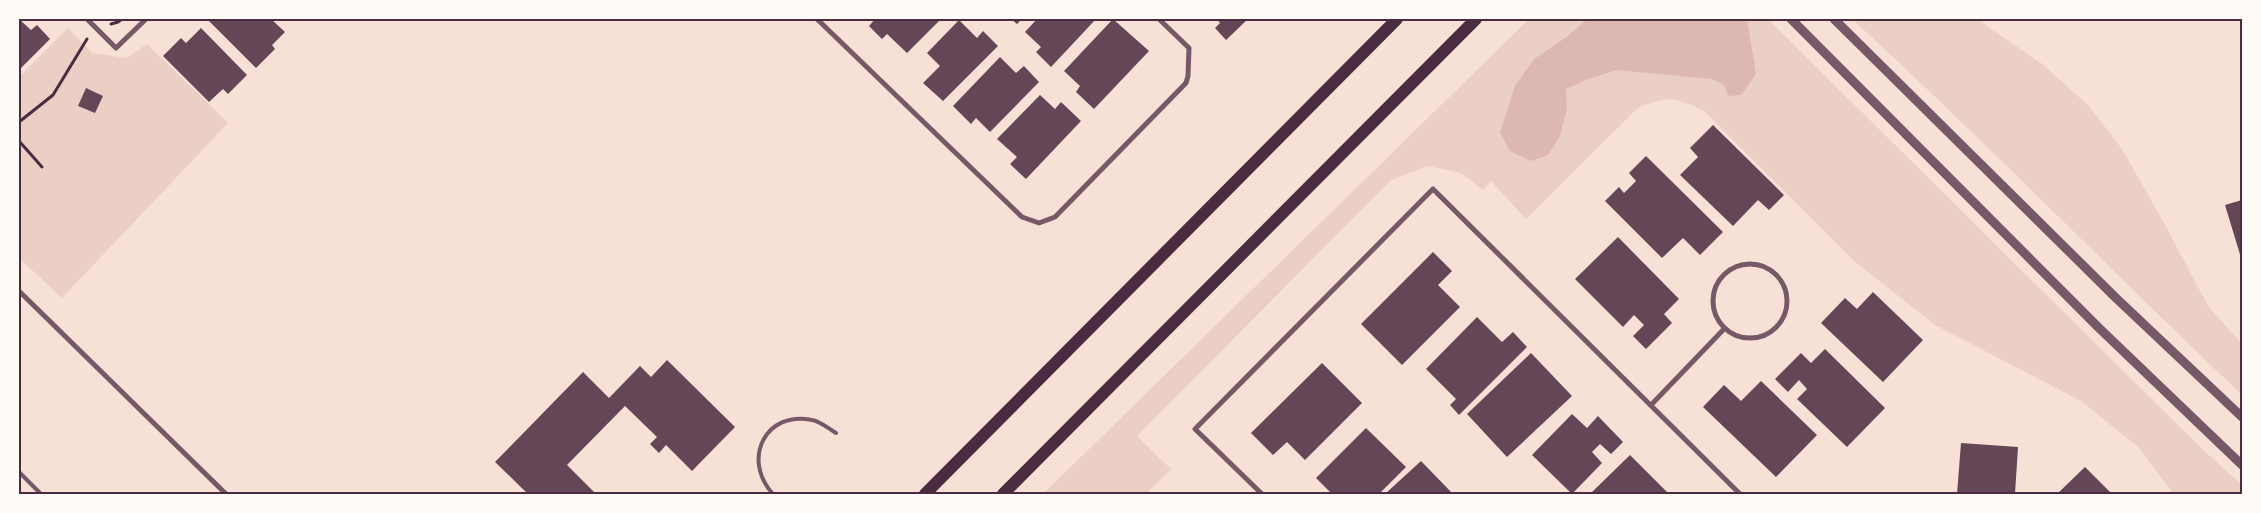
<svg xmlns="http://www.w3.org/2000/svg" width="2261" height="513" font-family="'Varela Round',sans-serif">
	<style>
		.green { fill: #ebcfc5 }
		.water { fill: #dcb8b0 }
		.building { fill: #644757 }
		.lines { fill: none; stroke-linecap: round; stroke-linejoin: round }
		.path { stroke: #4a2c40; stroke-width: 3 }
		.service { stroke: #755966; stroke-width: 4 }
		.minor { stroke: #755966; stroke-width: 5 }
		.tertiary { stroke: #755966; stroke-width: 9 }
		.primary { stroke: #4a2c40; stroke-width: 12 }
		.neatline { fill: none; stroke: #4a2c40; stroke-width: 2 }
	</style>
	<rect width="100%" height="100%" fill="#f7e1d7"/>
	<!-- green -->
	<g class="green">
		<path d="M1529,19H1768L2201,448L2242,485V494H2174L2138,447L2081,401L1935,325L1853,260L1703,110C1674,98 1669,95 1638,108L1526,219L1491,181L1483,190L1461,173L1428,166L1391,180L1137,436L1171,469L1146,494H1043Z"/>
		<path d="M1852,19H1980L1985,25L2041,63L2089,106L2122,149L2164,223L2208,306L2242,344V395C2111,271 1985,141 1852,19Z"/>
		<polygon points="68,28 92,53 127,58 147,44 228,123 62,298 19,258 19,77"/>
	</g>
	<!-- water -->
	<polygon class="water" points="1587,19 1747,19 1756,74 1741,95 1728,96 1724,85 1712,79 1617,70 1586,80 1566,89 1567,108 1560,136 1548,155 1531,161 1510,151 1500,132 1515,86 1534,59 1568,36"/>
	<!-- building -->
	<g class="building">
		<polygon points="19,19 31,30 37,25 50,39 19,70"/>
		<polygon points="207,19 271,19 285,32 272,45 275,49 256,68"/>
		<polygon points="875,19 941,19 907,53 887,34 882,39 869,26"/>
		<polygon points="1011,19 1022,19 1017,24"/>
		<polygon points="1037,19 1096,19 1051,67 1036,52 1041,47 1025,32"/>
		<polygon points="1113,19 1149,51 1094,109 1076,92 1080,86 1064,71"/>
		<polygon points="1217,19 1248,19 1226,40 1215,28 1220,23"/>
		<polygon points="959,20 977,38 983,31 998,46 943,101 923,83 940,66 927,53"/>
		<polygon points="201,28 247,75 228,94 223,89 209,102 163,56 181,38 186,43"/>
		<polygon points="1000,57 1016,73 1024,66 1039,82 990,132 976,118 971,124 953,106"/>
		<polygon points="86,88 103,96 95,113 78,106"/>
		<polygon points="1040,95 1055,109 1061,102 1081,121 1026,179 1010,164 1017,157 997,139"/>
		<polygon points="1713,125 1784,195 1769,210 1758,200 1733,226 1680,175 1698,157 1690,148"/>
		<polygon points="1646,156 1723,232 1700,255 1683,238 1662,258 1605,201 1619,187 1624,193 1636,181 1629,173"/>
		<polygon points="2242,200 2242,261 2225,205"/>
		<polygon points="1618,237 1679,299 1664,314 1672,323 1646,349 1633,336 1644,325 1634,315 1623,327 1575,279"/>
		<polygon points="1433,252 1452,271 1438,285 1460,307 1402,365 1361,324"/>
		<polygon points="1873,292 1923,340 1883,382 1821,323 1845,298 1857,309"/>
		<polygon points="1477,317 1502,342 1513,332 1527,347 1459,415 1450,405 1456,399 1426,369"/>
		<polygon points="1825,349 1885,408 1847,447 1797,399 1807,389 1799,380 1788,392 1775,379 1801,353 1811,363"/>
		<polygon points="1531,353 1572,396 1507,457 1467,414"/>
		<polygon points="667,360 735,427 692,471 666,445 659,453 650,444 657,437 625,406 567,465 596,494 528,494 495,462 583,372 609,398 640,366 651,377"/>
		<polygon points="1322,363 1362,403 1305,460 1287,442 1273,455 1251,433"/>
		<polygon points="1761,381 1817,435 1776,477 1703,407 1724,385 1741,401"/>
		<polygon points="1572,414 1587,428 1598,416 1623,442 1611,454 1600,444 1592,452 1602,463 1572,494 1532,455"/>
		<polygon points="1366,428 1406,467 1379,494 1332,494 1316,478"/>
		<polygon points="1961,443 2018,447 2015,494 1957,494"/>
		<polygon points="1630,455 1669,494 1590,494"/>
		<polygon points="1421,461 1453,494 1385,494"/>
		<polygon points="2085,467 2112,494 2057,494"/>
	</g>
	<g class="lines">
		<!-- path -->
		<g class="path">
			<polyline points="111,24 118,22 122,19"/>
			<polyline points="19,122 53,95 87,39"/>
			<polyline points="19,141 42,167"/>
		</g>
		<!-- service -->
		<g class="service">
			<polyline points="19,472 41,494"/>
			<path d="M773,494C741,459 766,410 812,420C820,421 829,429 836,433"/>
		</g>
		<!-- minor -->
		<g class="minor">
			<polyline points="87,19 116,48 146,19"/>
			<polyline points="817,19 1022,217 1039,223 1055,217 1186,83 1188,76 1189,48 1159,19"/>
			<circle cx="1750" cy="301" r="37"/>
			<polyline points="19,291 226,494"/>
			<polyline points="1651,405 1724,329"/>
			<polyline points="1262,494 1195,429 1433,189 1740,494"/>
		</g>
		<!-- tertiary -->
		<g class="tertiary">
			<polyline points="1791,19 2099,328 2242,465"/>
			<polyline points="1834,19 2116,298 2242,417"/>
		</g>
		<!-- primary -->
		<g class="primary">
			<polyline points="925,494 1397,19"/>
			<polyline points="1003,494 1476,19"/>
		</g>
	</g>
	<!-- border -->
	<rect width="2261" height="513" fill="none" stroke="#fffaf5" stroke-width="40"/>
	<rect x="20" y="20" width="2221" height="473" class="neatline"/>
</svg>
